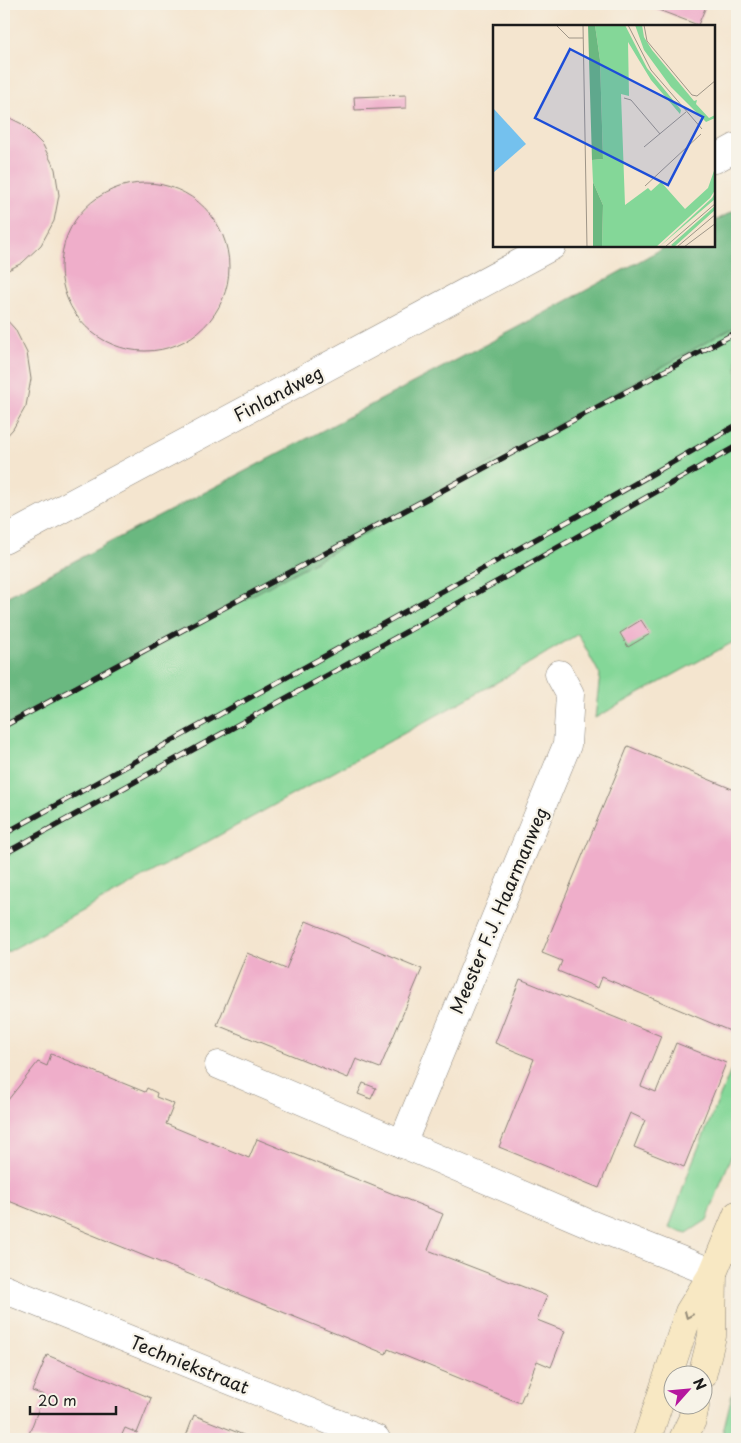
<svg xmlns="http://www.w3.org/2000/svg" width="741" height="1443" font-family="'Playpen Sans',sans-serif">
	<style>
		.green { fill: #84d798; stroke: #507a5a }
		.forest { fill: #6bb880; stroke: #446a4e }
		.building { fill: #efaeca }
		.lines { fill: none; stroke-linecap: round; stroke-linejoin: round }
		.minor-casing { stroke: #888076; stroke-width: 29 }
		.tertiary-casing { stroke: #888076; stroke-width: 29 }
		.secondary-casing { stroke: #888076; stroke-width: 29 }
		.minor { stroke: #fff; stroke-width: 28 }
		.tertiary { stroke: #fff; stroke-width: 28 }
		.secondary { stroke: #f8e8c3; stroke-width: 28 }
		.rail-casing { stroke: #1c1c1c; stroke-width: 5.5 }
		.rail { stroke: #f7f3e8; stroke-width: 4; stroke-dasharray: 11; stroke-linecap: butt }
		.oneway { stroke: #958c78 }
		.labels { text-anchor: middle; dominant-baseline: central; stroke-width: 4.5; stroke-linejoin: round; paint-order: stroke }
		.street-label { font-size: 18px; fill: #1c1c1c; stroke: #f7f3e8 }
		.inset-road { fill: none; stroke: #9e9587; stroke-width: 1 }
		.view { fill: #1d4ed8; fill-opacity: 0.15; stroke: #1d4ed8; stroke-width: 2.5 }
		.inset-edge { fill: none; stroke: #1c1c1c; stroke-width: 2.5 }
	</style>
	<rect width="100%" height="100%" fill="#f7f3e8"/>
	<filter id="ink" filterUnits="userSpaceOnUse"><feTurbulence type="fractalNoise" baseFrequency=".02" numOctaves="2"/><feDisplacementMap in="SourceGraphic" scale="10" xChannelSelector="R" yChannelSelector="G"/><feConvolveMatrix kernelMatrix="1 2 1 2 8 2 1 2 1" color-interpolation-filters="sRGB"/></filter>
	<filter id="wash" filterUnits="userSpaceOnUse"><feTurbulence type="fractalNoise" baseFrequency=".0096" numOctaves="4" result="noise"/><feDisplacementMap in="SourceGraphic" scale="20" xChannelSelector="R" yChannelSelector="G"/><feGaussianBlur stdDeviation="1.12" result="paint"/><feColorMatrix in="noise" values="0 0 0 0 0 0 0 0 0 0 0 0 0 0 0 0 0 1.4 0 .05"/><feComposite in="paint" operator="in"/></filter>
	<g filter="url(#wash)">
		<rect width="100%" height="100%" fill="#f4e5cf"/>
		<!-- green -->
		<g class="green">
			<polygon points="737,325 737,640 595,718 600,675 578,634 508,676 4,954 4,727 305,567"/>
			<polygon points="737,1056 737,1141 707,1220 687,1233 669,1228 692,1163"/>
			<polygon points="737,1375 737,1439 721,1439"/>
		</g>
		<!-- forest -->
		<polygon class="forest" points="737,209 737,325 305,567 4,727 4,598 519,327 667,246 715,246 715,221"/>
		<g id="blocks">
			<!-- building -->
			<g class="building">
				<polygon points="648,4 707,4 698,25 648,6"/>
				<polygon points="406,95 406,108 355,110 354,97"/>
				<polygon points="4,115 22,124 43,145 55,169 59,195 54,221 41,245 22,263 4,272"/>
				<circle cx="145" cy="267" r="84"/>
				<polygon points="4,317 15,329 27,353 31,379 26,406 13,429 4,439"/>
				<polygon points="641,620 650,634 628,647 620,633"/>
				<polygon points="628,746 737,791 737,1034 602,977 598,988 558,971 562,961 542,953"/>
				<polygon points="306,921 422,969 380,1068 356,1059 348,1078 217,1025 247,953 286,969"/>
				<polygon points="520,979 661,1036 641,1086 656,1092 676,1043 726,1063 684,1167 634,1147 645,1120 630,1113 599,1188 499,1147 534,1059 495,1043"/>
				<polygon points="51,1054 145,1092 147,1088 157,1093 156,1097 174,1104 166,1124 249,1158 257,1139 443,1214 428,1250 547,1296 537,1320 565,1331 551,1367 537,1361 520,1403 388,1349 386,1354 4,1199 4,1105 38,1062 47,1066"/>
				<polygon points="363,1083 376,1088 371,1099 358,1094"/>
				<polygon points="47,1355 151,1398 137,1433 125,1428 120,1439 27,1439 44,1395 32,1391"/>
				<polygon points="194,1415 236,1432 253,1439 185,1439"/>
			</g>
		</g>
	</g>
	<g filter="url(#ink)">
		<use href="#blocks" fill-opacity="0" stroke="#888076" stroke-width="1"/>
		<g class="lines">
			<!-- minor casing -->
			<g class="minor-casing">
				<g id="minor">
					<polyline points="219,1065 590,1224 713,1273"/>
					<polyline points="402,1144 567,745 570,694 559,674"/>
					<polyline points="4,1289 376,1439"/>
				</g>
			</g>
			<!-- tertiary casing -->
			<g class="tertiary-casing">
				<g id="tertiary">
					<polyline points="715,159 737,147"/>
					<polyline points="4,540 552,246"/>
				</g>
			</g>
			<!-- secondary casing -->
			<g class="secondary-casing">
				<g id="secondary">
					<polyline points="702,1376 712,1336 713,1273"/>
					<polyline points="647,1439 689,1312 713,1273 737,1215"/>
					<polyline points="683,1439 692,1420 695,1406"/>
				</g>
			</g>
			<!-- minor -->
			<use href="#minor" class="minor"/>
			<!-- tertiary -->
			<use href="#tertiary" class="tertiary"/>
			<!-- secondary -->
			<use href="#secondary" class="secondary"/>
			<!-- rail casing -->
			<g class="rail-casing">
				<g id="rail">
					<polyline points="4,726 737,332"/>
					<polyline points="4,834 619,493 737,425"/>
					<polyline points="4,854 520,569 737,446"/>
				</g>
			</g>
			<!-- rail -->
			<use href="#rail" class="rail"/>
		</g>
		<!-- one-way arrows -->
		<defs><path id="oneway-chevron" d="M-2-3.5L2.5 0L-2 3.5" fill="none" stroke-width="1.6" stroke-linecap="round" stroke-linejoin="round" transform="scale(1.25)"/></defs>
		<use class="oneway" href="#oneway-chevron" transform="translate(688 1315) rotate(113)"/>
	</g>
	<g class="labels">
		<!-- street labels -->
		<g class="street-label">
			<text transform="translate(278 393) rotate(-28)">Finlandweg</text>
			<text transform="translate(498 910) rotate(-67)">Meester F.J. Haarmanweg</text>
			<text transform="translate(190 1364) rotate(22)">Techniekstraat</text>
		</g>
	</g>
	<!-- overview -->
	<g transform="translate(493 25)">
		<rect width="222" height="222" fill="#f4e5cf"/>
		<path d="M102,0H132L154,43L188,85L187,89L158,55L135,17L136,71L128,69L132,180L155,163L158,166L168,157L192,184L215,163L222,143V165L217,173L163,222H109L110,180L100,157L99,135L110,134L107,35ZM142,0H149L151,12L159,25L201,76L204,75L203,79L216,93L222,90V93L213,97L178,62L151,25ZM222,168V174L166,222L219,173ZM222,181V185L181,222L178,220Z" fill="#84d798"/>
		<path d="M95,0H102L107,35L110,134L99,135ZM100,157L110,180L109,222H100Z" fill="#6bb880"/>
		<path d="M0,83L33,119L0,148Z" fill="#74c1ee"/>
		<path class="inset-road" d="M63,0L76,13H90M90,0L94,222M135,0L158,45L209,104M151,0L154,16L199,70L204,71L223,55M131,73L138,75L167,109M151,122L193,87M152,161L208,109M172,222L223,178M184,222L223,189M191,222L223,198"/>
		<path class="view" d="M77,24L210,92L175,160L42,93Z"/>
		<rect width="222" height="222" class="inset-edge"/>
	</g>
	<!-- margin -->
	<rect width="741" height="1443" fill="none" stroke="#f7f3e8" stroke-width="20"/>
	<!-- north arrow -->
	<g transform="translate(688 1390) rotate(63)"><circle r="24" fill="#f7f3e8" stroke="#9f9d96"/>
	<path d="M0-4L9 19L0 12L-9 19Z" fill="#b5179e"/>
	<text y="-8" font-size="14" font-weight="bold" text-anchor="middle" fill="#1c1c1c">N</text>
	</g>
	<!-- scale -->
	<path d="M30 1406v8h86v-8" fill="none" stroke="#1c1c1c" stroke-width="2.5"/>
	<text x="38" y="1406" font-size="15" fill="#1c1c1c" stroke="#f7f3e8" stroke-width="4" paint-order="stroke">20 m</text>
</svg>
